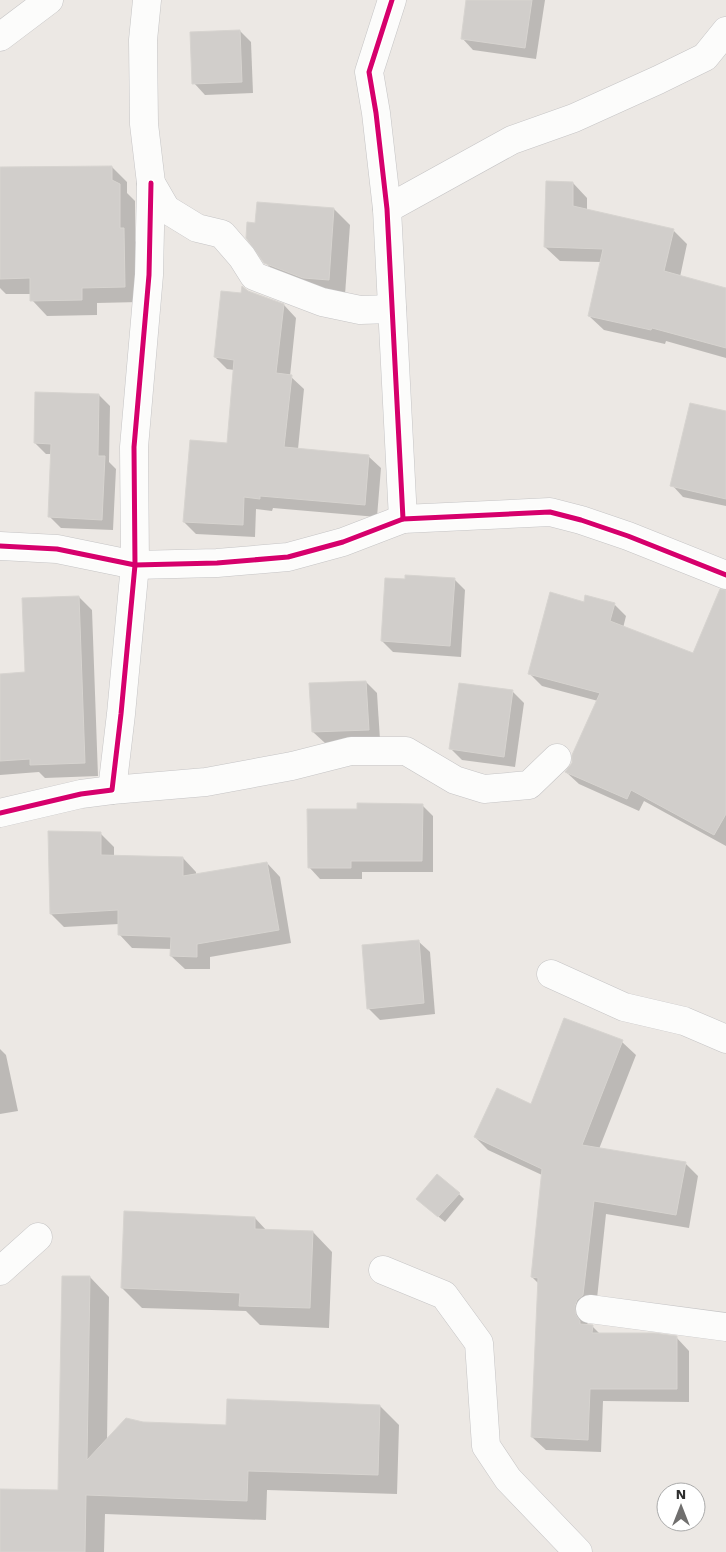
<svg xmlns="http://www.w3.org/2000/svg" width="726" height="1552" font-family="'Work Sans',sans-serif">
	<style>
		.shadow { fill: #0003 }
		.building { fill: #d1cecb; stroke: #d7d4d0 }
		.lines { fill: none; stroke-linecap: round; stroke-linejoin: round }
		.minor-casing { stroke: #c5c4c5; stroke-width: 29 }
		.minor { stroke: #fcfcfb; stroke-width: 28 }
		.cycleway-casing { stroke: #fff; stroke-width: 8 }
		.cycleway { stroke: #d6006c; stroke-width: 5 }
	</style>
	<rect width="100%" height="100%" fill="#ece8e4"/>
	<!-- shadow -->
	<g class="shadow">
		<polygon points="467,0 545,0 536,59 473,50 462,38"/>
		<polygon points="240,31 251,42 253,93 205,95 194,83"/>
		<polygon points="112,167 127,182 127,193 135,201 135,241 139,245 140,302 97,303 97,315 47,316 32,300 31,294 6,294 0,288 0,168"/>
		<polygon points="573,183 587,198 587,211 673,230 687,244 680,277 726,289 726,358 666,341 665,344 604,330 589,316 601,262 560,261 545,247"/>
		<polygon points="334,209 350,225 345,295 282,279 265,262 256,225"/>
		<polygon points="248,292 284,305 296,318 290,376 304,389 298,449 368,456 381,468 377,517 273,508 272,511 256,509 255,537 196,534 184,522 228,444 234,370 227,369 215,357 243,295"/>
		<polygon points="99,395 110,406 109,462 116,469 113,530 61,528 50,517 52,454 46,454 35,443"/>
		<polygon points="726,413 726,506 683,497 672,485"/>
		<polygon points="454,579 465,590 461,657 393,652 382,641"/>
		<polygon points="79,597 92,610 98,776 45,778 39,772 0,775 0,676 26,674"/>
		<polygon points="585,603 614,604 626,616 623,628 694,654 726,607 726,846 644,801 639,811 579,784 566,772 573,763 598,701 542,686 529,673"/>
		<polygon points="366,682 377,693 380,740 325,743 313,732"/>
		<polygon points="513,692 524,703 515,767 462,760 451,749"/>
		<polygon points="422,805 433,816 433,872 362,872 362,879 320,879 309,867 358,810"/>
		<polygon points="100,833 114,847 114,856 183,858 196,872 196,875 267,863 280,877 291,943 210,957 210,969 185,969 171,956 172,949 132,948 119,934 119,924 64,927 51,914"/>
		<polygon points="418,941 430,952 435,1014 380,1020 369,1009 363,946"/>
		<polygon points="565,1020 622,1042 636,1055 599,1149 685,1163 698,1176 689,1228 606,1214 596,1308 587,1321 588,1326 592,1326 600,1334 676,1337 689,1351 689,1402 603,1401 601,1452 546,1450 532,1437 539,1284 532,1277 542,1175 488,1150 475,1137 532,1105"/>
		<polygon points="0,1049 6,1055 18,1111 0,1114"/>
		<polygon points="459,1194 464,1199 445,1222 423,1204"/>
		<polygon points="255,1218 267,1231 313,1232 332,1252 329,1328 260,1325 246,1311 142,1308 122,1288"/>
		<polygon points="90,1277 109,1297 107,1441 143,1423 227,1426 380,1406 399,1425 397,1494 267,1490 266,1520 105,1514 104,1552 0,1552 0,1490 59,1492"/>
	</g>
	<!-- building -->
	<g class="building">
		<polygon points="466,0 532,0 525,48 461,39"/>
		<polygon points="240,30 242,82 192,84 190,32"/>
		<polygon points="112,166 112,180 120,184 120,228 124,228 125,287 82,288 82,300 30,301 30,278 0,279 0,167"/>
		<polygon points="546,181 573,182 573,206 674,229 664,271 726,288 726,348 652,328 651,330 588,316 603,249 544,247"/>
		<polygon points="257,202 334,208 329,280 303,278 264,263 246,238 247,222 255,223"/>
		<polygon points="242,286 248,291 284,304 276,373 292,375 284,447 369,455 365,505 260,496 260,499 244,497 243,525 183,522 190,440 227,443 234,360 214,357 221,291 241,293"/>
		<polygon points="35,392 99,394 98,456 105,456 102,520 48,517 51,444 34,443"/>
		<polygon points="690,403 726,411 726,499 670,486"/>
		<polygon points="405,575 455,578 450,646 381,641 385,578 405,579"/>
		<polygon points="720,589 726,590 726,814 714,835 631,790 627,799 565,772 572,763 572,755 600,693 528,674 550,592 584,602 585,595 615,603 610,621 693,653"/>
		<polygon points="79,596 85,763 30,765 30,759 0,761 0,674 25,672 22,598"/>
		<polygon points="366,681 369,730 312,732 309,683"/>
		<polygon points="459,683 513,690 504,757 449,749"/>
		<polygon points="357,803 423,804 422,861 351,861 351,868 308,868 307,809 357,809"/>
		<polygon points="48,831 101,832 101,855 183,857 183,876 267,862 279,930 197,944 197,957 170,956 171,937 118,935 118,910 50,914"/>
		<polygon points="419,940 424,1003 367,1009 362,945"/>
		<polygon points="564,1018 623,1040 582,1145 686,1162 676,1215 594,1201 583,1295 577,1300 575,1306 576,1315 580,1321 580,1324 593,1325 592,1333 654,1333 677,1336 677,1389 590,1389 588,1440 531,1437 538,1278 531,1277 542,1169 474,1137 497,1088 531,1104"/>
		<polygon points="437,1174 460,1193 438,1217 416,1199"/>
		<polygon points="124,1211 255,1217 255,1229 313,1231 310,1308 239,1306 240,1293 121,1288"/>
		<polygon points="62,1276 90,1276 87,1460 126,1418 143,1422 226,1425 227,1399 380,1405 378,1475 248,1471 247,1501 86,1495 85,1552 0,1552 0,1489 58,1490"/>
	</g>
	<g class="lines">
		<!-- minor casing -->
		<g class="minor-casing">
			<g id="minor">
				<polyline points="147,0 143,40 144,124 151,183 166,209 197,228 222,234 242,257 254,276 322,302 360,310 392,309"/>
				<polyline points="392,0 369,72 376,113 387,209 403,519"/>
				<polyline points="0,37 49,0"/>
				<polyline points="387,209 512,140 574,118 658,80 705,57 726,31"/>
				<polyline points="0,546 57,549 135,565 217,563 288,557 343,542 403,519 550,512 581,520 628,536 726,575"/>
				<polyline points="112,790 206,782 292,766 351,751 406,751 455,780 484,789 529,785 557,758"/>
				<polyline points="0,813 81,794 112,790 121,714 135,565 134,447 149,275 151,183"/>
				<polyline points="551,974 624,1007 684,1021 726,1039"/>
				<polyline points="383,1270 444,1295 479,1343 486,1446 508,1479 578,1552"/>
				<polyline points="0,1271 38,1237"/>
				<polyline points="590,1309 726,1327"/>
			</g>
		</g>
		<!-- minor -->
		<use href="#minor" class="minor"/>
		<!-- cycleway casing -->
		<g class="cycleway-casing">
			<g id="cycleway">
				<polyline points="392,0 369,72 376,113 387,209 403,519"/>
				<polyline points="0,546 57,549 135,565 217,563 288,557 343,542 403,519 550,512 581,520 628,536 726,575"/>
				<polyline points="0,813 81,794 112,790 121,714 135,565 134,447 149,275 151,183"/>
			</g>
		</g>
		<!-- cycleway -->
		<use href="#cycleway" class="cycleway"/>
	</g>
	<!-- north arrow -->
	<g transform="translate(681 1507)"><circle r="24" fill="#ffffff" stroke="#ababab"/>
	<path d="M0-4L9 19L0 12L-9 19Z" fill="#706f6e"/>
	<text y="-8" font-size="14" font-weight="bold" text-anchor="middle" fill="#2e2e2e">N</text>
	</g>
</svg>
